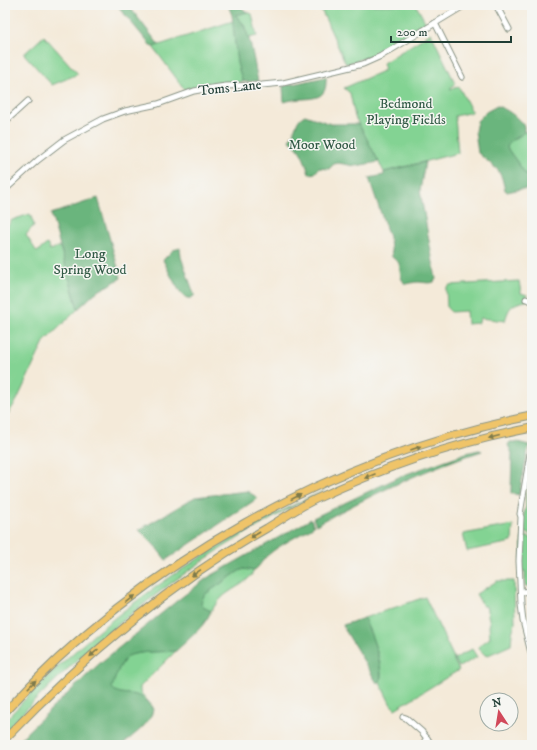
<svg xmlns="http://www.w3.org/2000/svg" width="537" height="750" font-family="'IM FELL DW Pica',serif">
	<style>
		.green { fill: #83d393; stroke: #518864 }
		.forest { fill: #6ab57d; stroke: #447958 }
		.lines { fill: none; stroke-linecap: round; stroke-linejoin: round }
		.minor-casing { stroke: #8a9486; stroke-width: 7 }
		.highway-casing { stroke: #8a9486; stroke-width: 9 }
		.minor { stroke: #fff; stroke-width: 5 }
		.highway { stroke: #efc469; stroke-width: 7 }
		.oneway { fill: #7d7a4c }
		.labels { text-anchor: middle; dominant-baseline: central; stroke-width: 3; stroke-linejoin: round; paint-order: stroke }
		.street-label { font-size: 14px; fill: #1f3d34; stroke: #f6f6f2 }
		.park-label { font-size: 14px; fill: #335b47; stroke: #f6f6f2 }
	</style>
	<rect width="100%" height="100%" fill="#f6f6f2"/>
	<filter id="ink" filterUnits="userSpaceOnUse"><feTurbulence type="fractalNoise" baseFrequency=".025" numOctaves="2"/><feDisplacementMap in="SourceGraphic" scale="8" xChannelSelector="R" yChannelSelector="G"/><feConvolveMatrix kernelMatrix="1 2 1 2 8 2 1 2 1" color-interpolation-filters="sRGB"/></filter>
	<filter id="wash" filterUnits="userSpaceOnUse"><feTurbulence type="fractalNoise" baseFrequency=".012" numOctaves="4" result="noise"/><feDisplacementMap in="SourceGraphic" scale="16" xChannelSelector="R" yChannelSelector="G"/><feGaussianBlur stdDeviation="0.9" result="paint"/><feColorMatrix in="noise" values="0 0 0 0 0 0 0 0 0 0 0 0 0 0 0 0 0 1.4 0 .05"/><feComposite in="paint" operator="in"/></filter>
	<g filter="url(#wash)">
		<rect width="100%" height="100%" fill="#f4ead9"/>
		<!-- green -->
		<g class="green">
			<polygon points="319,5 416,5 426,23 373,55 346,64"/>
			<polygon points="247,12 252,14 257,36 248,38 244,24 235,15"/>
			<polygon points="233,21 237,63 243,82 213,84 185,90 153,47"/>
			<polygon points="431,33 455,83 450,89 459,87 472,112 455,116 458,153 384,172 355,117 350,93 344,88 385,70 383,63"/>
			<polygon points="44,36 45,37 78,74 52,85 24,54"/>
			<path d="M524,132H530L529,137L532,136V189L530,187L531,184L530,180L507,148C509,138 518,139 524,132Z"/>
			<polygon points="30,214 34,225 26,235 37,252 47,244 50,250 60,247 78,309 44,342 17,400 8,414 5,411 5,229 12,220"/>
			<path d="M519,281L521,293L527,295L526,301C511,304 509,307 505,321L480,318L479,323L467,324L466,311L451,312L447,308L446,288L449,285Z"/>
			<polygon points="532,461 532,473 528,499 530,500 532,494 532,535 526,533 522,530 522,522 526,506 526,495"/>
			<path d="M325,490C290,508 255,527 222,548C143,600 69,662 5,732V721C93,622 205,545 325,490Z"/>
			<polygon points="513,525 512,542 467,551 463,534"/>
			<polygon points="525,536 532,538 532,586 525,586 525,571 521,571 522,538"/>
			<path d="M244,569L254,571C248,582 239,585 229,592C221,597 216,604 211,611L202,607L201,602L204,595L239,571Z"/>
			<polygon points="497,581 514,581 515,623 512,633 511,645 486,656 479,649 479,646 490,638 489,625 490,624 486,606 483,606 476,594"/>
			<path d="M425,597L453,656L454,661L459,670L395,709L391,705L380,683C385,664 371,636 364,618Z"/>
			<polygon points="472,649 477,657 459,667 454,659"/>
			<path d="M176,651L140,687V692L153,707V709C149,705 144,698 139,696C129,693 119,696 111,688C115,678 119,665 127,657C133,651 166,652 176,651Z"/>
		</g>
		<!-- forest -->
		<g class="forest">
			<polygon points="117,5 128,5 159,45 153,47 150,45"/>
			<path d="M228,5H238L247,12L235,15C250,24 254,64 258,81L243,82L237,63L232,15Z"/>
			<path d="M326,77C327,96 320,98 303,99C297,99 291,100 284,102L283,86Z"/>
			<path d="M497,106C509,110 517,117 524,126V132C518,139 509,138 507,148L530,180L531,184L530,187L527,189H521L507,192L505,190L502,178L498,170L478,153L475,131L477,121L486,112Z"/>
			<path d="M305,115L331,124H359L379,162L355,166L338,163L334,164L329,169L319,168L315,173L309,174C304,158 302,150 289,140C296,132 295,119 305,115Z"/>
			<path d="M425,162L420,191L436,279L434,282C429,284 423,282 418,282C413,282 409,284 405,284L401,278L399,263L392,257L390,240L369,178L384,175V172Z"/>
			<polygon points="98,198 121,278 95,293 78,309 51,214"/>
			<path d="M180,248L181,257L194,294V296C192,297 190,299 188,298C180,298 167,267 163,260L173,250Z"/>
			<polygon points="510,442 517,442 529,445 519,495 511,493 512,453 508,445"/>
			<path d="M479,450L482,451C424,469 369,496 316,525L313,518L401,476L466,453Z"/>
			<polygon points="247,491 258,498 166,560 154,545 139,530 195,497"/>
			<path d="M311,519L314,526C299,536 282,543 268,555C263,559 260,566 254,571L244,569L239,571L204,595L201,603L203,607L211,611C205,627 188,639 176,651C166,652 133,651 127,657C119,665 115,678 112,688C119,696 129,692 139,696C144,698 149,705 153,709C151,724 133,735 122,745H16L27,732L100,663L178,600L207,578Z"/>
			<path d="M364,618C371,633 384,666 380,682L377,683L345,630L343,625Z"/>
		</g>
	</g>
	<g filter="url(#ink)">
		<g class="lines">
			<!-- minor casing -->
			<g class="minor-casing">
				<g id="minor">
					<polyline points="496,5 509,29"/>
					<polyline points="435,23 462,77"/>
					<polyline points="5,122 28,101"/>
					<polyline points="5,190 38,160 64,140 103,119 125,111 158,104 194,91 205,89 226,86 262,85 283,83 363,64 381,56 465,5"/>
					<polyline points="526,299 532,301"/>
					<polyline points="532,442 520,514 521,517 519,561 521,604 523,621 532,657"/>
					<polyline points="521,592 532,591"/>
					<polyline points="403,717 406,718 422,732 432,745"/>
					<polyline points="422,745 427,738"/>
				</g>
			</g>
			<!-- highway casing -->
			<g class="highway-casing">
				<g id="highway">
					<path d="M5,712C141,563 334,455 532,416"/>
					<path d="M5,739C83,657 169,584 267,528C283,518 299,507 316,499C384,467 458,442 532,428"/>
				</g>
			</g>
			<!-- minor -->
			<use href="#minor" class="minor"/>
			<!-- highway -->
			<use href="#highway" class="highway"/>
		</g>
		<!-- one-way arrows -->
		<defs><path id="oneway-solid" d="M-6-.8H1V-3.2L6.5 0L1 3.2V.8H-6Z"/></defs>
		<g class="oneway">
			<use href="#oneway-solid" transform="translate(494 437) rotate(166)"/>
			<use href="#oneway-solid" transform="translate(416 448) rotate(-19)"/>
			<use href="#oneway-solid" transform="translate(370 476) rotate(158)"/>
			<use href="#oneway-solid" transform="translate(296 497) rotate(-27)"/>
			<use href="#oneway-solid" transform="translate(255 535) rotate(150)"/>
			<use href="#oneway-solid" transform="translate(196 573) rotate(145)"/>
			<use href="#oneway-solid" transform="translate(130 599) rotate(-38)"/>
			<use href="#oneway-solid" transform="translate(94 653) rotate(138)"/>
			<use href="#oneway-solid" transform="translate(32 684) rotate(-45)"/>
		</g>
	</g>
	<g class="labels">
		<!-- street labels -->
		<g class="street-label">
			<text transform="translate(230 88) rotate(-6)">Toms Lane</text>
		</g>
		<!-- park labels -->
		<g class="park-label">
			<text x="406" y="104">Bedmond<tspan x="406" dy="16">Playing Fields</tspan></text>
			<text x="322" y="145">Moor Wood</text>
			<text x="90" y="254">Long<tspan x="90" dy="16">Spring Wood</tspan></text>
		</g>
	</g>
	<!-- margin -->
	<rect width="537" height="750" fill="none" stroke="#f6f6f2" stroke-width="20"/>
	<!-- north arrow -->
	<g transform="translate(499 712) rotate(348)"><circle r="19" fill="#f6f6f2" stroke="#a0aca6"/>
	<path d="M0-3L7 15L0 10L-7 15Z" fill="#d1495b"/>
	<text y="-6" font-size="11" font-weight="bold" text-anchor="middle" fill="#1f3d34">N</text>
	</g>
	<!-- scale -->
	<path d="M391 36v6h120v-6" fill="none" stroke="#1f3d34" stroke-width="2"/>
	<text x="397" y="36" font-size="12" fill="#1f3d34" stroke="#f6f6f2" stroke-width="3" paint-order="stroke">200 m</text>
</svg>
